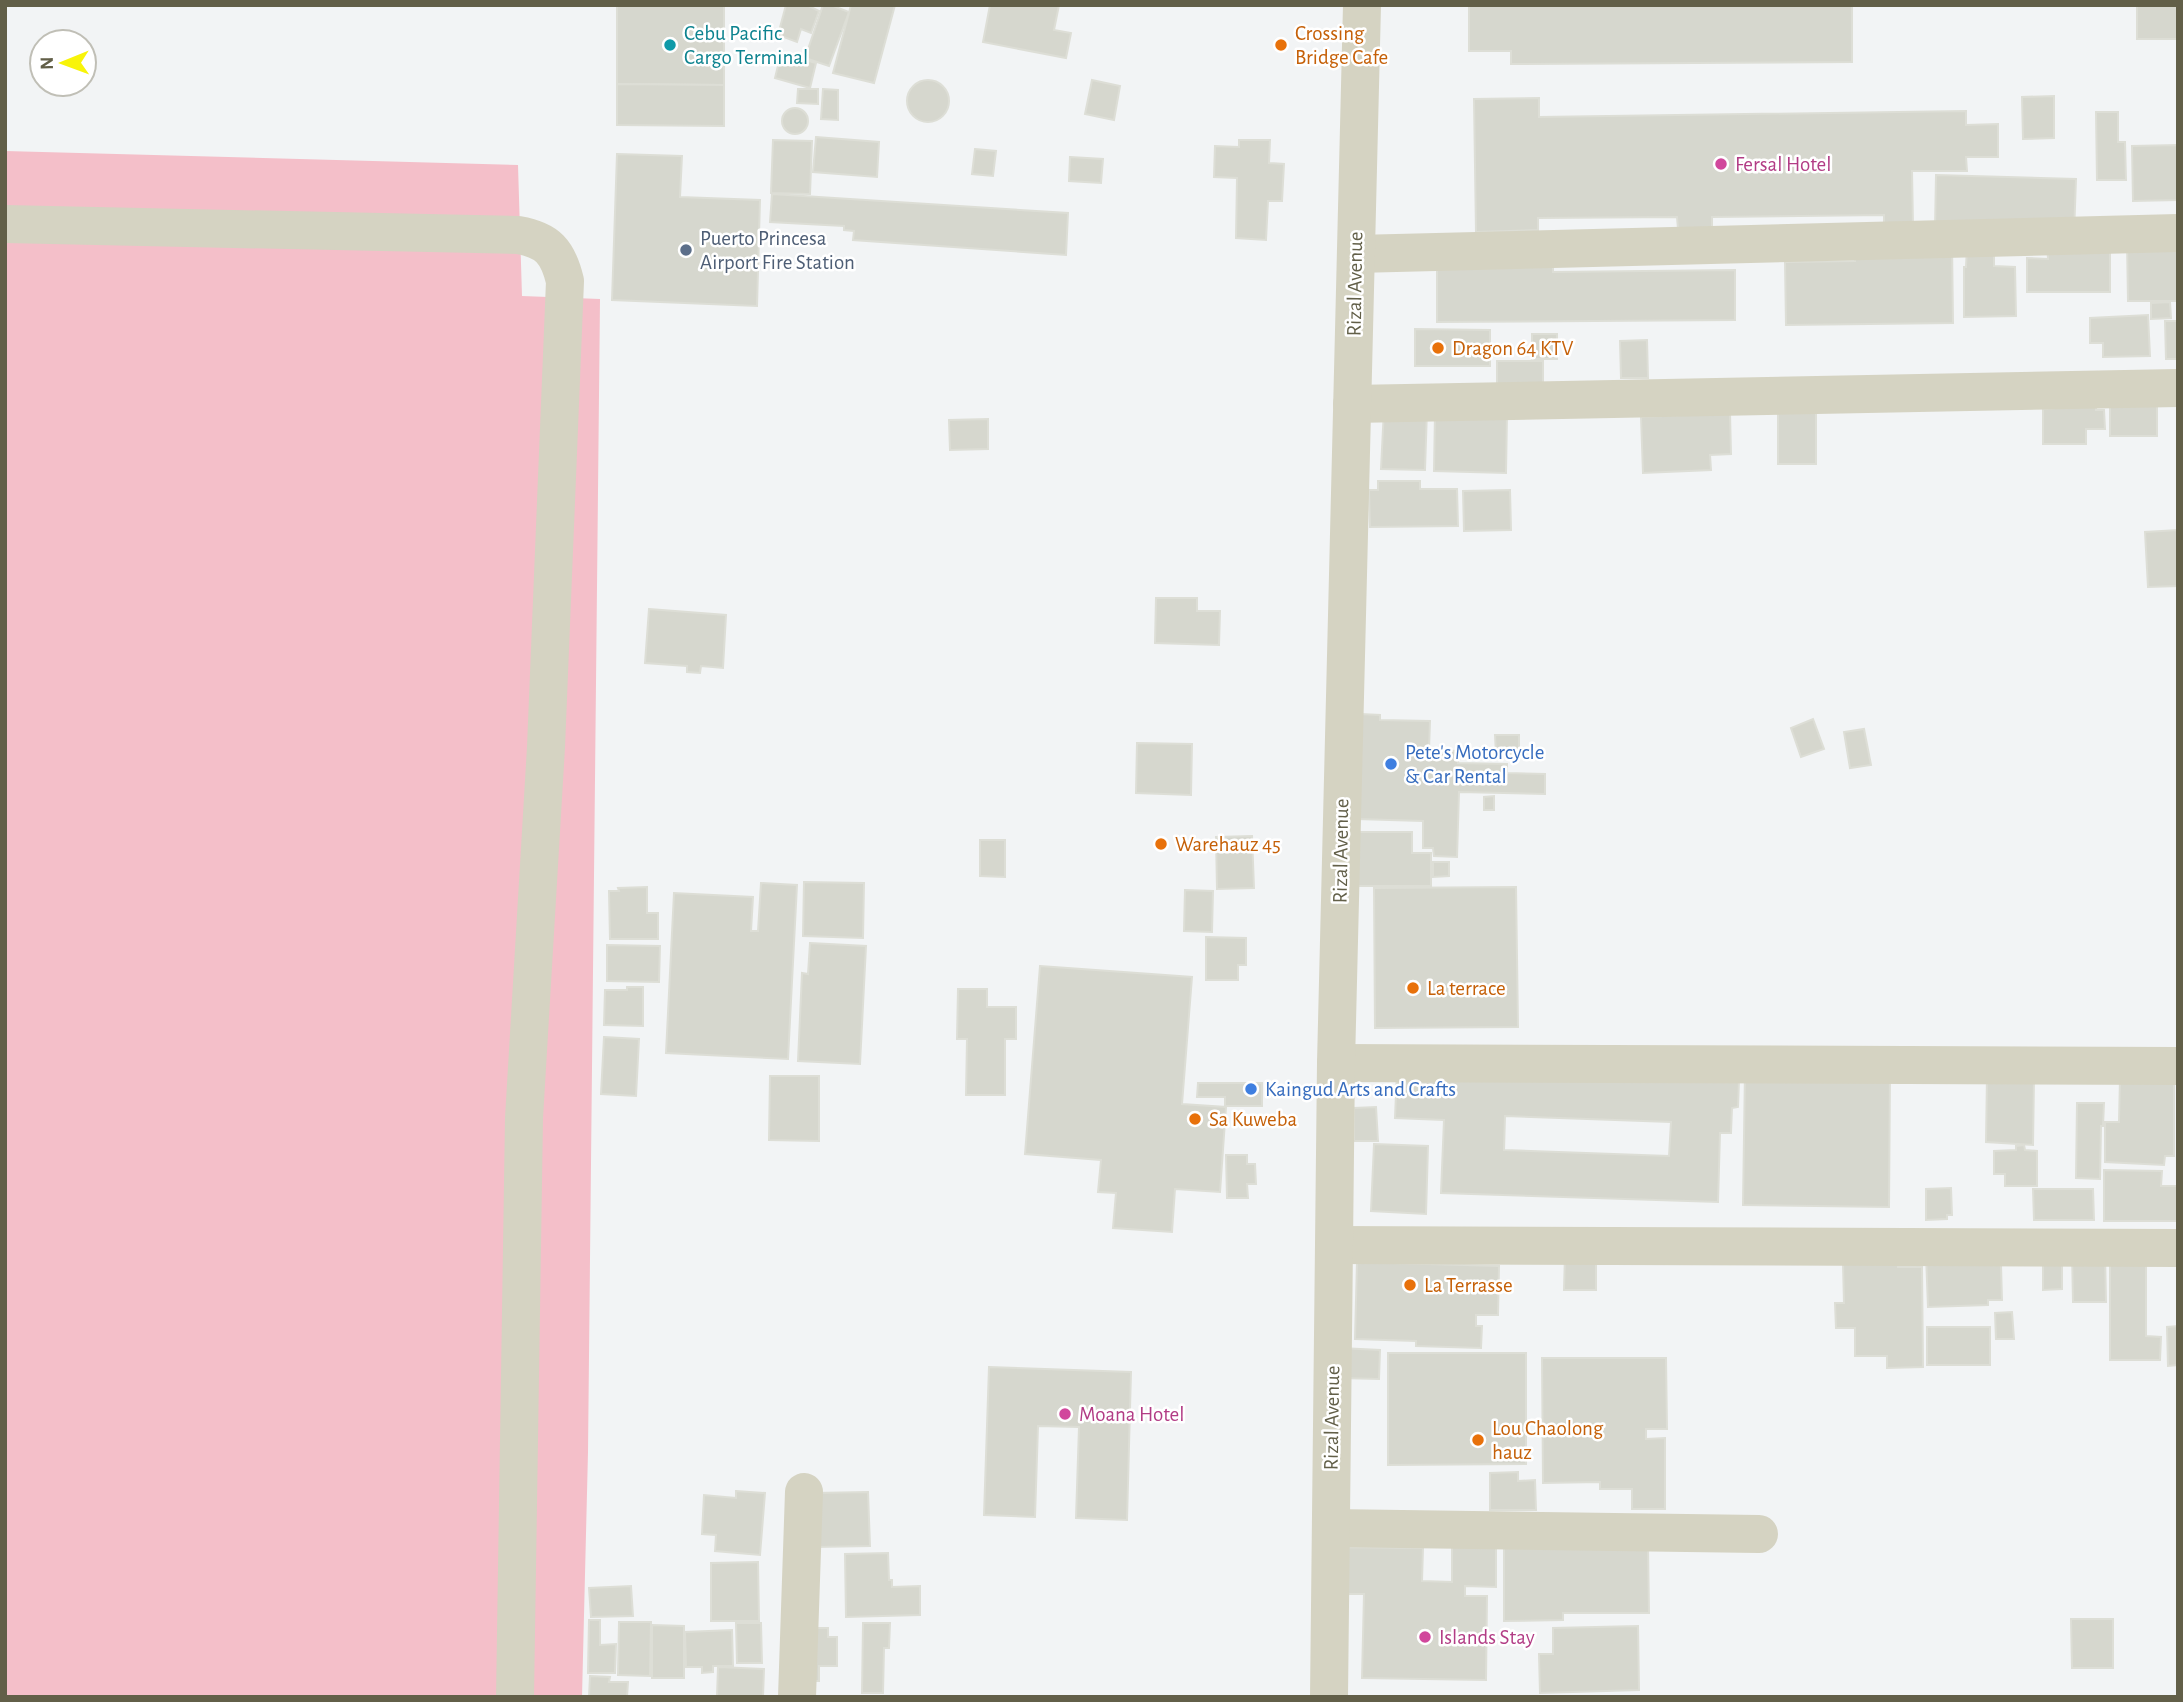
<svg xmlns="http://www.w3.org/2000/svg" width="2183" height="1702" font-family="'Alegreya Sans',sans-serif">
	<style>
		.green { fill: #f4bfc9 }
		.building { fill: #d6d7ce; stroke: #ddded6; stroke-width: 2; fill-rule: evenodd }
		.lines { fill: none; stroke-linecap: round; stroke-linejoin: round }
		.minor { stroke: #d5d3c2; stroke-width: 38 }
		.culture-dot { fill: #0f9aa8; stroke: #fff; stroke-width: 2.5 }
		.food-dot { fill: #e8710a; stroke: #fff; stroke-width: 2.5 }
		.hotel-dot { fill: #d1479c; stroke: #fff; stroke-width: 2.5 }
		.service-dot { fill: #5c6f8a; stroke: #fff; stroke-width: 2.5 }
		.shop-dot { fill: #3f7fe0; stroke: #fff; stroke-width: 2.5 }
		.labels { text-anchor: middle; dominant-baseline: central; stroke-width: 5; stroke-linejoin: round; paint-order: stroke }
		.culture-label { font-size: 21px; fill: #0d838f; stroke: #fff; text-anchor: start }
		.food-label { font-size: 21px; fill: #c56008; stroke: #fff; text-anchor: start }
		.hotel-label { font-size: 21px; fill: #b23c85; stroke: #fff; text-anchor: start }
		.service-label { font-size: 21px; fill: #4e5e75; stroke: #fff; text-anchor: start }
		.street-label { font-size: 21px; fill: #625f48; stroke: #fff }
		.shop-label { font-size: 21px; fill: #366cbe; stroke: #fff; text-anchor: start }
	</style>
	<rect width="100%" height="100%" fill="#f2f4f5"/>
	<!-- green -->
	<polygon class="green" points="5,151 518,165 522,296 600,299 588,1452 582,1697 5,1697"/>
	<!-- building -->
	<g class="building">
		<polygon points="617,5 724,5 724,85 617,84"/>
		<polygon points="786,5 807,5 819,11 811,33 801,29 797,42 778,35"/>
		<polygon points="823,5 831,5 849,12 829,66 805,58"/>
		<polygon points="851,5 895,5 874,83 833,73"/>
		<polygon points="990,5 1059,5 1054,30 1071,33 1066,58 983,42"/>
		<polygon points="1469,5 1852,5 1852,62 1511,64 1511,51 1469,51"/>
		<rect x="2137" y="5" width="41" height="34"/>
		<polygon points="781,53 816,63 810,88 775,78"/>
		<polygon points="1092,80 1120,86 1114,120 1085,114"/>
		<circle cx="928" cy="101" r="21"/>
		<polygon points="617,84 724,85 724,126 617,125"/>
		<polygon points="798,89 818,89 818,104 797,103"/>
		<polygon points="823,89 838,90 838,120 821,119"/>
		<polygon points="2054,96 2054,138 2023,139 2022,97"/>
		<polygon points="1539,98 1539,117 1966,111 1966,125 1998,124 1998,157 1966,157 1967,171 1912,171 1913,226 1884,226 1884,215 1712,217 1712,228 1678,229 1677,217 1538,218 1538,230 1476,232 1474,99"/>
		<circle cx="795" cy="121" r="13"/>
		<polygon points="2096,112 2118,112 2118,142 2125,142 2126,180 2097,180"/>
		<polygon points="816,137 879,142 877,177 813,172"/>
		<polygon points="773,140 812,141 810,194 771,193"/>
		<polygon points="1239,140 1270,140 1269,163 1284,164 1282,201 1268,201 1266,240 1236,238 1237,178 1214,177 1215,146 1239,147"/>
		<polygon points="2178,145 2178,200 2133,201 2132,146"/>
		<polygon points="975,149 996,151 993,176 972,174"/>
		<polygon points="617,154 682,156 680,197 760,200 757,306 612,300"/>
		<polygon points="1070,157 1103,159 1101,183 1069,181"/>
		<polygon points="1936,175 2076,179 2074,234 1935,229"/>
		<polygon points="772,194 1068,213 1066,255 853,240 854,231 844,230 844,226 770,222"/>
		<polygon points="2127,241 2178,241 2178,301 2128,301"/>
		<polygon points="1952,243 1953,323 1786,325 1785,262 1855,261 1855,244"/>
		<polygon points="2047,243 2110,243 2110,292 2027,292 2027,258 2048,259"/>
		<polygon points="1994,246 1994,266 2015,267 2016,316 1964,317 1964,267 1966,267 1967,247"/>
		<polygon points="1553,262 1553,272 1735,270 1735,320 1437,322 1437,263"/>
		<polygon points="2170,302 2171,318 2151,319 2151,303"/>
		<polygon points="2148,315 2150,356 2103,357 2103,343 2090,343 2090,318"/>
		<polygon points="2165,321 2178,321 2178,359 2166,359"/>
		<polygon points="1415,329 1490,330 1490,366 1415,366"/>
		<rect x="1532" y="334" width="25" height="25"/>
		<polygon points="1647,340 1648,378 1621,378 1620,341"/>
		<rect x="1497" y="361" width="46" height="31"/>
		<rect x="2110" y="401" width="47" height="35"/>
		<polygon points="2096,405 2096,410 2104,410 2105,429 2086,429 2086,444 2043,444 2043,409"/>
		<rect x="1778" y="407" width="38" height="57"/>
		<polygon points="1384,409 1427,410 1425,470 1381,469"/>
		<polygon points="1435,413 1507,414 1506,473 1434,471"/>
		<polygon points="1730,413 1731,454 1710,455 1711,470 1643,473 1641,417"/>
		<polygon points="988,419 988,449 950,450 949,420"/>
		<polygon points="1378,481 1420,481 1420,489 1457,489 1458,526 1370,527 1369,490 1378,490"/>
		<polygon points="1510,490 1511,530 1464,531 1463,491"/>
		<polygon points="2178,530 2178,586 2148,587 2145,532"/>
		<polygon points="1156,598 1197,598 1197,611 1220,611 1219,645 1155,643"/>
		<polygon points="649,609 726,615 723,668 701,666 700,673 687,672 687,666 645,663"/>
		<polygon points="1360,714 1380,715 1380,720 1430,721 1429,750 1458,751 1458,763 1507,764 1507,773 1545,774 1545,794 1459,792 1457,857 1434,856 1433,848 1423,848 1423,821 1357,819"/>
		<polygon points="1813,719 1824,749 1801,757 1791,728"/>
		<polygon points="1864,729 1871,765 1850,768 1844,732"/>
		<polygon points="1495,735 1519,735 1519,753 1496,754"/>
		<polygon points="1137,743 1192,744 1191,795 1136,793"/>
		<polygon points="1494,796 1494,810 1484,810 1484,797"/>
		<polygon points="1356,832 1412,832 1412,853 1431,853 1431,886 1356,886"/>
		<polygon points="1252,836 1254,888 1217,889 1216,837"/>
		<polygon points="980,840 1005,840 1005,877 980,876"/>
		<polygon points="1433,862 1449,862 1449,876 1433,877"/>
		<polygon points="804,882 864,883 863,938 803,936"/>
		<polygon points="761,883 797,885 788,1059 666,1053 674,893 753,897 751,931 758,931"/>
		<polygon points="647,887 647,913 658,913 658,939 610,939 609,891 619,891 618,888"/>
		<polygon points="1516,887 1518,1027 1375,1028 1374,888"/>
		<polygon points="1185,890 1213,891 1212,932 1184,931"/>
		<polygon points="1206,937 1246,938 1246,965 1238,965 1238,980 1206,980"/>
		<polygon points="810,943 866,946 860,1064 798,1061 802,973 808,974"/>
		<polygon points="607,945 660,946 659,982 607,981"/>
		<polygon points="1040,966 1192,977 1182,1104 1226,1107 1220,1192 1175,1189 1172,1232 1113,1228 1116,1193 1098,1192 1101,1160 1025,1154"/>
		<polygon points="627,987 643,987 643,1026 604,1025 605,990 627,990"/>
		<polygon points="958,989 987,989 987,1007 1016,1007 1016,1039 1005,1039 1005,1095 966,1095 967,1039 957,1039"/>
		<polygon points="604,1037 639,1039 636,1096 601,1094"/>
		<path d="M1397,1070L1739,1080L1738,1107L1732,1108L1731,1133H1720L1718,1202L1441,1193L1444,1120L1395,1118ZM1505,1116L1671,1122L1669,1156L1504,1150Z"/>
		<polygon points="1745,1070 1890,1071 1889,1207 1743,1205"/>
		<polygon points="770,1076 819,1076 819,1141 769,1140"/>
		<polygon points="1987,1076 2034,1077 2033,1145 1986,1142"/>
		<polygon points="2120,1079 2174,1079 2174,1156 2165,1156 2164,1165 2105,1162 2105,1122 2119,1122"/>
		<polygon points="1198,1083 1262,1083 1262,1106 1225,1106 1225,1097 1197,1097"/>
		<polygon points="2077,1103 2104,1103 2103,1126 2101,1126 2100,1179 2076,1178"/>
		<polygon points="1376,1107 1378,1141 1354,1141 1354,1108"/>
		<polygon points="1374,1144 1428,1146 1426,1214 1371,1211"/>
		<polygon points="2024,1145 2025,1150 2037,1151 2037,1186 2005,1186 2005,1174 1994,1174 1994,1151 2016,1150 2016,1146"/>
		<polygon points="1226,1155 1247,1155 1247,1164 1255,1164 1256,1184 1247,1184 1248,1198 1227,1198"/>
		<polygon points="2104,1170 2162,1171 2161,1186 2178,1186 2178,1221 2104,1221"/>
		<polygon points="1951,1188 1952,1215 1947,1215 1947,1219 1926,1220 1926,1189"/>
		<polygon points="2033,1189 2093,1189 2094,1220 2034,1220"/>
		<polygon points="2072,1252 2105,1252 2106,1302 2073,1302"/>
		<polygon points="1565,1254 1596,1255 1596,1290 1564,1290"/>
		<polygon points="1926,1255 2001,1265 2002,1300 1988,1300 1988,1305 1928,1307"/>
		<polygon points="2110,1258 2146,1258 2146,1336 2161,1337 2160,1360 2110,1360"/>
		<polygon points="2043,1260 2062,1260 2062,1289 2043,1290"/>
		<polygon points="1357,1262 1499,1266 1498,1315 1476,1315 1476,1326 1482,1326 1481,1348 1416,1346 1416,1341 1355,1339"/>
		<polygon points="1898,1263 1898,1267 1922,1267 1923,1367 1887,1368 1887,1356 1855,1356 1855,1328 1836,1328 1835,1303 1844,1303 1843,1264"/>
		<polygon points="2012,1312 2014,1339 1996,1339 1995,1313"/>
		<polygon points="2178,1326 2178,1365 2168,1366 2167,1327"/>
		<rect x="1927" y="1327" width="63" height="38"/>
		<polygon points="1340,1348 1380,1350 1379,1379 1340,1378"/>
		<polygon points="1388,1353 1526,1353 1526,1464 1388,1465"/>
		<polygon points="1542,1358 1666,1358 1667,1429 1646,1429 1646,1439 1665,1438 1665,1509 1632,1509 1632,1489 1600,1489 1600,1482 1543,1483"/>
		<polygon points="989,1367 1131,1372 1127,1520 1076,1518 1079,1427 1038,1426 1035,1517 984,1515"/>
		<polygon points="1518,1472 1518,1481 1535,1480 1536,1510 1490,1510 1490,1473"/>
		<polygon points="736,1491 765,1493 760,1555 715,1551 716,1535 702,1534 704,1495 736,1498"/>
		<polygon points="868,1492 870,1546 815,1547 814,1493"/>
		<polygon points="1452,1546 1496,1547 1496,1587 1465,1586 1465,1596 1487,1596 1486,1680 1362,1678 1364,1594 1343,1594 1343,1547 1423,1548 1422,1581 1452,1582"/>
		<polygon points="1504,1546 1648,1546 1649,1613 1563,1613 1563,1620 1504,1621"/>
		<polygon points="888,1553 889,1580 892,1580 892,1587 920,1586 920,1615 846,1617 845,1554"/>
		<polygon points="758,1562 759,1621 711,1621 711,1563"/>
		<polygon points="631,1586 633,1616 591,1617 589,1588"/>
		<polygon points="2071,1619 2113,1619 2113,1668 2072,1668"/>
		<polygon points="589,1620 600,1620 600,1645 616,1644 615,1673 588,1673"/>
		<polygon points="619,1622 651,1622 650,1676 618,1675"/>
		<polygon points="736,1623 761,1623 762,1663 737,1663"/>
		<polygon points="863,1623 890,1623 889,1648 884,1648 883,1693 862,1693"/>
		<polygon points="652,1625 684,1626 684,1678 652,1678"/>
		<polygon points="1638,1626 1639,1690 1540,1693 1539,1654 1553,1654 1553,1628"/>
		<polygon points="810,1628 828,1628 828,1637 837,1637 837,1666 819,1666 819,1681 800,1681"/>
		<polygon points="732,1630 733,1666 713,1666 713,1672 702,1673 702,1667 686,1667 685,1632"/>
		<polygon points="718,1667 764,1669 763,1697 717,1697"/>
		<polygon points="590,1676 610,1677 609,1682 628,1682 627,1697 589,1697"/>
	</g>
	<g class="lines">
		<!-- minor -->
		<g class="minor">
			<path d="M5,224L518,235C548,240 558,252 565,281L546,747L524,1118L515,1697"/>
			<polyline points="1356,254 2178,233"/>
			<polyline points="1352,404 2178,388"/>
			<polyline points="1336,1063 2178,1066"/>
			<polyline points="1334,1245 2178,1248"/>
			<polyline points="1331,1528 1759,1534"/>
			<polyline points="797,1697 804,1492"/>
			<polyline points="1329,1697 1336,1063 1362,5"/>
		</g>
	</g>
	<!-- markers -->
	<circle class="culture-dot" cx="670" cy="45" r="7"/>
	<g class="food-dot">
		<circle cx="1281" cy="45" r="7"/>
		<circle cx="1438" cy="348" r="7"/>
		<circle cx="1161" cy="844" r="7"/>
		<circle cx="1413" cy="988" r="7"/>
		<circle cx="1195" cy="1119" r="7"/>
		<circle cx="1410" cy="1285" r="7"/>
		<circle cx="1478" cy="1440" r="7"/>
	</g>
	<g class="hotel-dot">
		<circle cx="1721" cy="164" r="7"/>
		<circle cx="1065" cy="1414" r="7"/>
		<circle cx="1425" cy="1637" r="7"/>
	</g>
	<circle class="service-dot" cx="686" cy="250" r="7"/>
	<g class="shop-dot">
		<circle cx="1391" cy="764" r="7"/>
		<circle cx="1251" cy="1089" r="7"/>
	</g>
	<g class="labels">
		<!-- culture labels -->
		<g class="culture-label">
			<text x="684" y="33">Cebu Pacific<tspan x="684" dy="24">Cargo Terminal</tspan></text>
		</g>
		<!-- food labels -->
		<g class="food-label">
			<text x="1295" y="33">Crossing<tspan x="1295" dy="24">Bridge Cafe</tspan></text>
			<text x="1452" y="348">Dragon 64 KTV</text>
			<text x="1175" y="844">Warehauz 45</text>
			<text x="1427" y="988">La terrace</text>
			<text x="1209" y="1119">Sa Kuweba</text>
			<text x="1424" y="1285">La Terrasse</text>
			<text x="1492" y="1428">Lou Chaolong<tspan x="1492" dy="24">hauz</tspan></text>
		</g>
		<!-- hotel labels -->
		<g class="hotel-label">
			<text x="1735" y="164">Fersal Hotel</text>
			<text x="1079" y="1414">Moana Hotel</text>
			<text x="1439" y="1637">Islands Stay</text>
		</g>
		<!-- service labels -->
		<g class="service-label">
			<text x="700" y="238">Puerto Princesa<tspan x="700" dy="24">Airport Fire Station</tspan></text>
		</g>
		<!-- street labels -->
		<g class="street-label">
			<text transform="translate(1355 284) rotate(-89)">Rizal Avenue</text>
			<text transform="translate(1341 851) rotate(-89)">Rizal Avenue</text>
			<text transform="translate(1332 1418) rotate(-89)">Rizal Avenue</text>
		</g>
		<!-- shop labels -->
		<g class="shop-label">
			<text x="1405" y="752">Pete's Motorcycle<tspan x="1405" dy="24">&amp; Car Rental</tspan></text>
			<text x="1265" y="1089">Kaingud Arts and Crafts</text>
		</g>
	</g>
	<!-- border -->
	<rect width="2183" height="1702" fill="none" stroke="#625f48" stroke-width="14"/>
	<!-- north arrow -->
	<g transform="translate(63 63) rotate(269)"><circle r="33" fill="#ffffff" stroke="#c0bfb6" stroke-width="2"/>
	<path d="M0-5L12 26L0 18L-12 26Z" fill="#f8f409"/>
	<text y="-10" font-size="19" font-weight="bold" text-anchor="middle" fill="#625f48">N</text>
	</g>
</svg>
